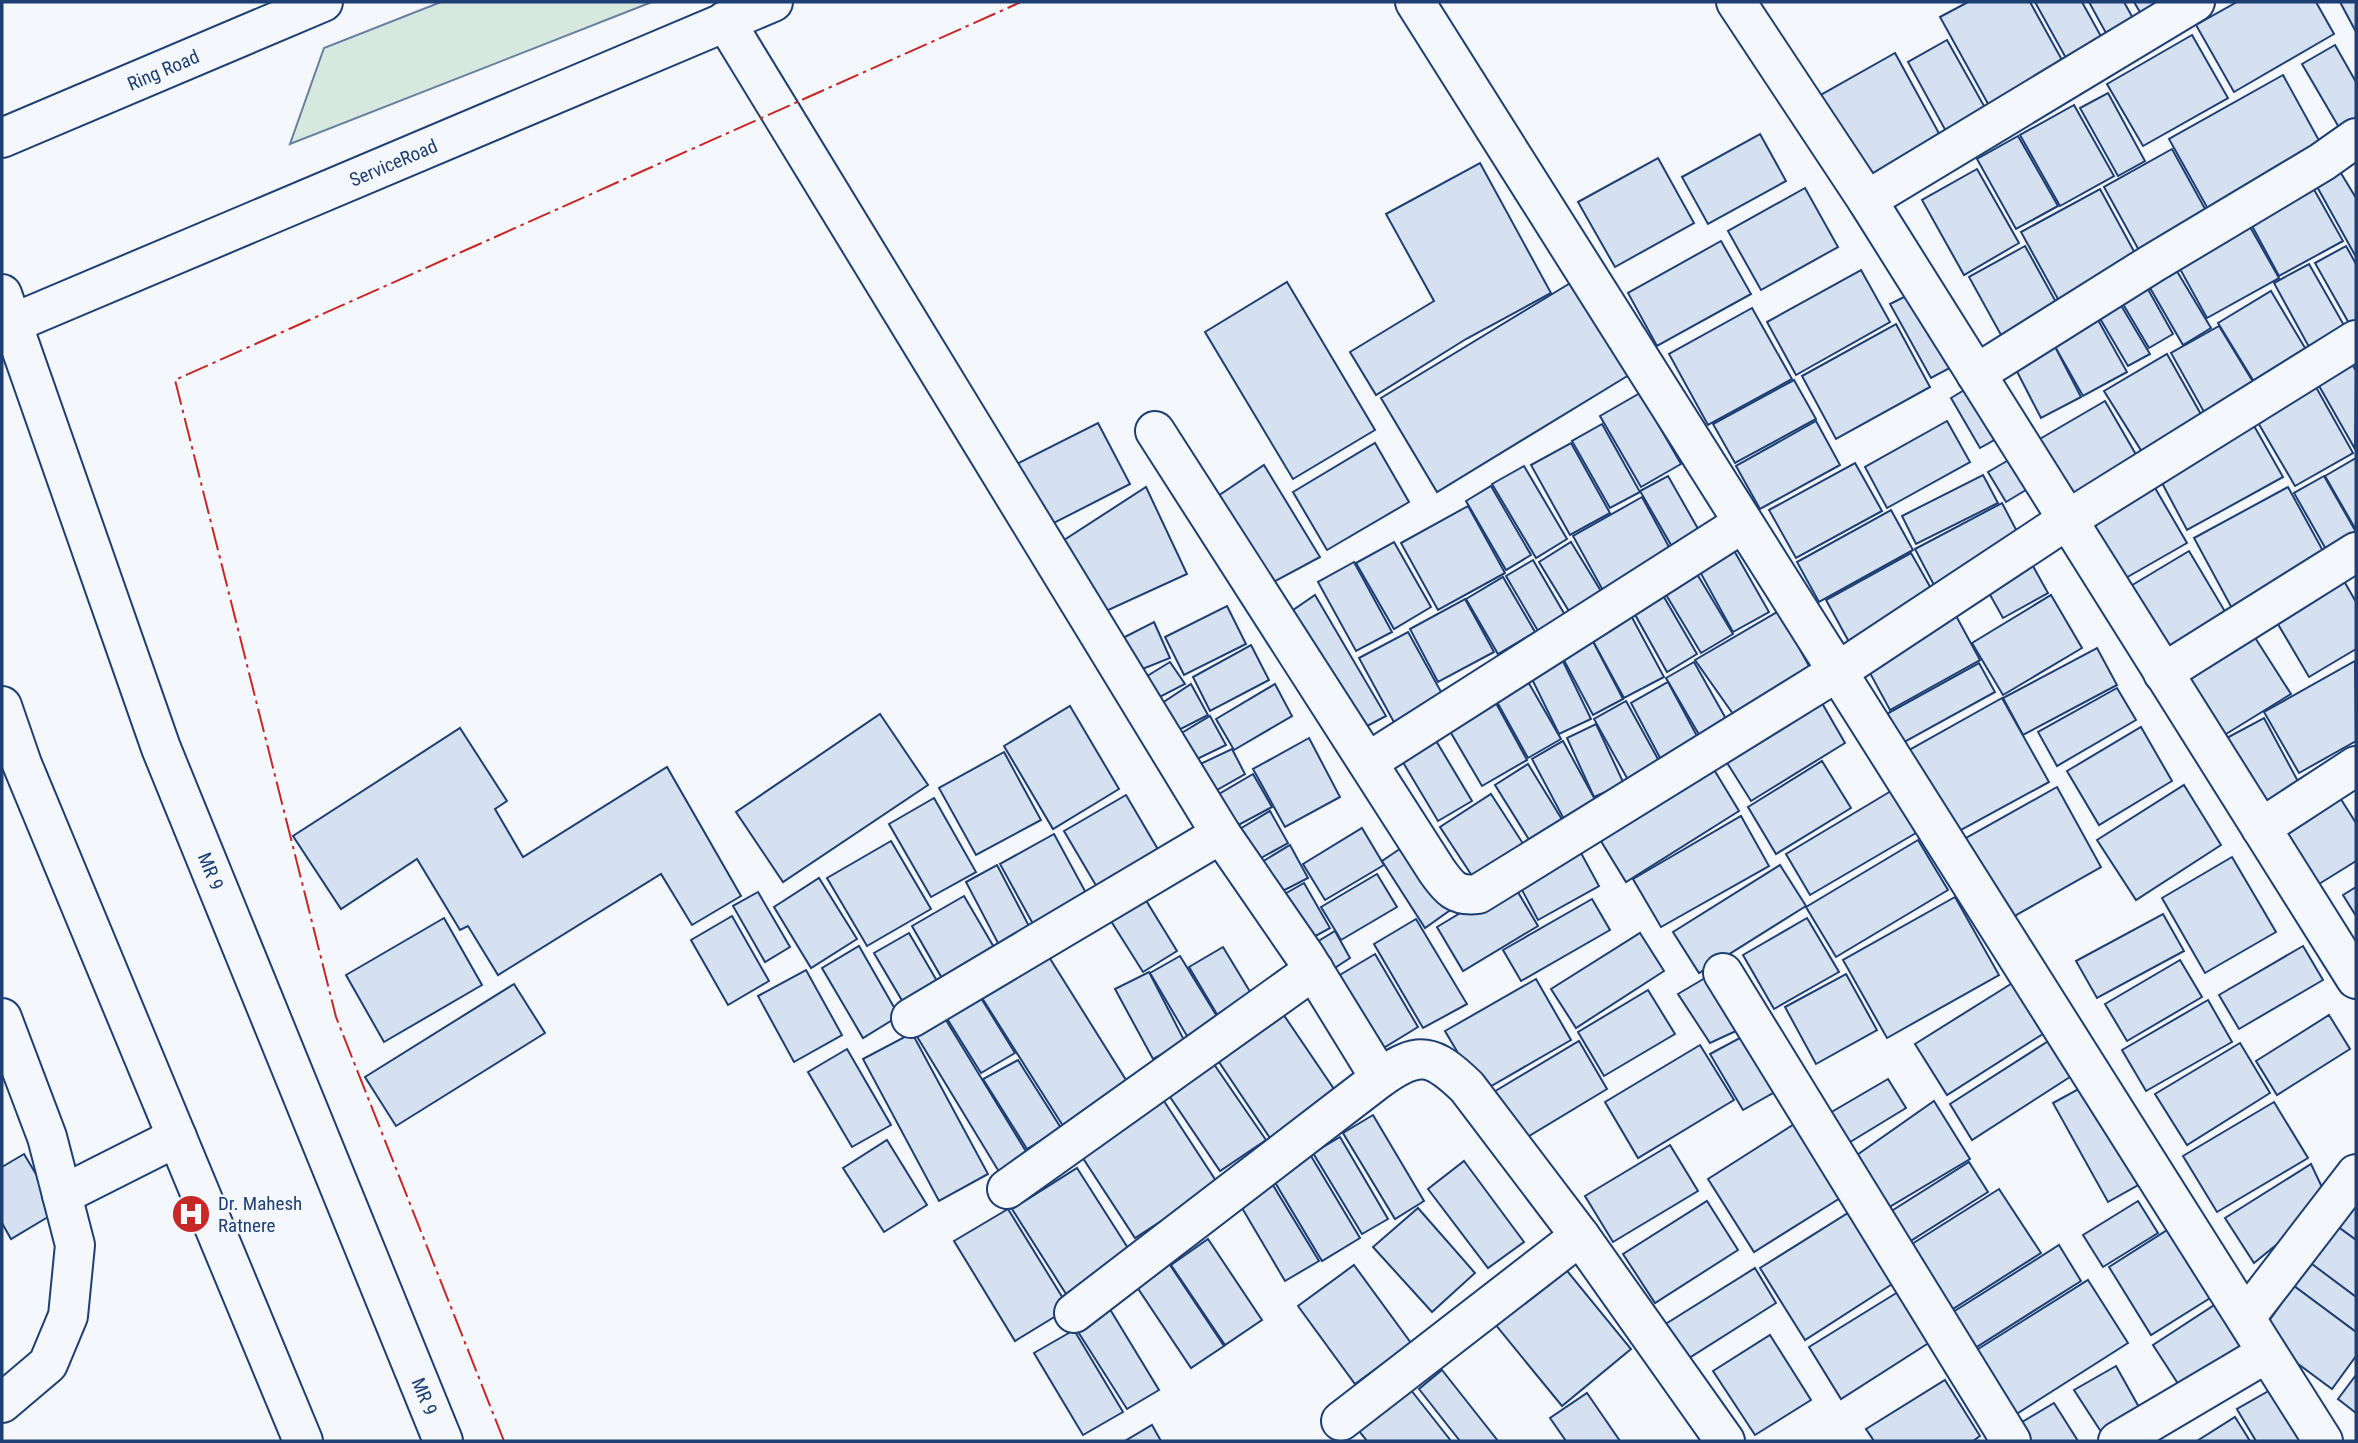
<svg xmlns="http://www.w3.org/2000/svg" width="2358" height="1443" font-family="'Roboto Condensed',sans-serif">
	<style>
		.green { fill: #d7e8df; stroke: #687fa3; stroke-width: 2 }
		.building { fill: #d5e0f0; stroke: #1d3f73; stroke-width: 2 }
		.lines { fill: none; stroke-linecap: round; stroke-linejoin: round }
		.street-casing { stroke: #1d3f73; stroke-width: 42 }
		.secondary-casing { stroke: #1d3f73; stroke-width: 42 }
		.primary-casing { stroke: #1d3f73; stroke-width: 42 }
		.street { stroke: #f4f7fb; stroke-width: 38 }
		.secondary { stroke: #f4f7fb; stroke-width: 38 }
		.primary { stroke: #f4f7fb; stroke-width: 38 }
		.power { stroke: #c62828; stroke-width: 2; stroke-dasharray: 24 5 3.5 5; stroke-linecap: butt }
		.labels { text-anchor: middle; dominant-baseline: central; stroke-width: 5; stroke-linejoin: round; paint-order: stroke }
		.street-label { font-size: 19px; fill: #1d3f73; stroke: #f4f7fb }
		.poi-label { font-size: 19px; fill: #1d3f73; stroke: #f4f7fb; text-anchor: start }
	</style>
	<rect width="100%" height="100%" fill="#f4f7fb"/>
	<!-- green -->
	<polygon class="green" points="441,2 652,2 290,144 324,48"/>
	<!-- building -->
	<g class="building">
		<polygon points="1968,2 2030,2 2067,69 1992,111 1940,17"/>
		<polygon points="2035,2 2082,2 2108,49 2072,69"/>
		<polygon points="2089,2 2124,2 2139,29 2112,44"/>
		<polygon points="2134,2 2188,2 2147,24"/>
		<polygon points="2237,2 2316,2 2334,34 2234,92 2196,25"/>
		<polygon points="2340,2 2356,2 2356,29 2355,30"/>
		<polygon points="2192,35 2228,98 2143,146 2107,84"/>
		<polygon points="1947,40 1988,113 1948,135 1908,62"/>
		<polygon points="2335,45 2356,82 2356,129 2344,136 2302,64"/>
		<polygon points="1895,53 1941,137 1865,179 1819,96"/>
		<polygon points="2283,75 2327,155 2213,218 2169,139"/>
		<polygon points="2108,93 2145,161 2118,176 2080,108"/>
		<polygon points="2074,105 2114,176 2060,206 2020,135"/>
		<polygon points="1760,134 1786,181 1708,224 1682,177"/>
		<polygon points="2018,136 2058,206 2016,229 1977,159"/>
		<polygon points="2172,149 2209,216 2141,254 2104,187"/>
		<polygon points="1658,158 1694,223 1615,267 1578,202"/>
		<polygon points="2333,160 2356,198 2356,257 2310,174"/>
		<polygon points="1480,163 1551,293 1466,339 1376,395 1350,352 1434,301 1386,214"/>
		<polygon points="1977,169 2019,243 1964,275 1922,200"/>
		<polygon points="2307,177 2343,241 2279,276 2244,211"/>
		<polygon points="1805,188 1838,247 1761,290 1728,231"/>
		<polygon points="2100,189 2142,266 2064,310 2021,232"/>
		<polygon points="2245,218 2279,278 2207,318 2174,258"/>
		<polygon points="1721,241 1751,294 1657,346 1628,293"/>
		<polygon points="2025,246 2062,313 2006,344 1969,277"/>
		<polygon points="2346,246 2356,264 2356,321 2350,325 2315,263"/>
		<polygon points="2169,258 2211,328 2183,345 2142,274"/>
		<polygon points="2309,264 2345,327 2309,347 2274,283"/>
		<polygon points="1861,270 1890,322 1796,375 1767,322"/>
		<polygon points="1287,282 1375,430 1293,479 1205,332"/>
		<polygon points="1572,282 1629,375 1437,492 1381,398"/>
		<polygon points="2145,284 2173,334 2149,348 2120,299"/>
		<polygon points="1916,291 1961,362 1931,378 1890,304"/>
		<polygon points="2271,291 2308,353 2256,385 2218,323"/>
		<polygon points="2116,297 2150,354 2128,366 2095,310"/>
		<polygon points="1752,308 1792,379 1708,425 1669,354"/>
		<polygon points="2093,311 2127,372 2083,396 2049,336"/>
		<polygon points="1896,324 1930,387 1836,439 1802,376"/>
		<polygon points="2219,326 2258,390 2208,419 2171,353"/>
		<polygon points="2050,337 2081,397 2041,418 2010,358"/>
		<polygon points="2167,354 2207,425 2149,463 2104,391"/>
		<polygon points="2348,357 2356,371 2355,449 2314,377"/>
		<polygon points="1794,380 1816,419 1735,463 1713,424"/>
		<polygon points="2312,380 2353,453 2295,486 2253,414"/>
		<polygon points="1976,383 2005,434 1980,448 1951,398"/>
		<polygon points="1640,393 1681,464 1641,487 1600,416"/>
		<polygon points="2105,401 2142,465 2074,504 2038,440"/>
		<polygon points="2249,417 2283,477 2187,530 2154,468"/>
		<polygon points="1816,421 1840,465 1760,509 1736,466"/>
		<polygon points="1947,421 1970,462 1887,508 1865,467"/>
		<polygon points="1098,423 1130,484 1046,527 1015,465"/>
		<polygon points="1602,424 1640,492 1610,508 1572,441"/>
		<polygon points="1375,443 1409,502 1327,550 1293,492"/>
		<polygon points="1571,443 1610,513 1570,535 1531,465"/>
		<polygon points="2019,454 2036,484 2006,502 1988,472"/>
		<polygon points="2356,458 2356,530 2325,476"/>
		<polygon points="1855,463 1882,511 1796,558 1769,510"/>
		<polygon points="1264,465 1320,557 1268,585 1215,498"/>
		<polygon points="1524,466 1567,539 1536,558 1492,484"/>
		<polygon points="1983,475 1998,503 1916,544 1902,516"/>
		<polygon points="1668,476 1705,541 1678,557 1640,491"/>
		<polygon points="2324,476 2356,532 2356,543 2331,558 2294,493"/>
		<polygon points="2151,481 2187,543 2117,583 2079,523"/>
		<polygon points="1491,486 1531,555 1506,570 1466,501"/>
		<polygon points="1146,487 1187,574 1104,612 1061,542"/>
		<polygon points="2288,487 2328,560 2234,612 2194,538"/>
		<polygon points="1642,497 1675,558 1606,596 1573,536"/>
		<polygon points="2002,503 2022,541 1935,587 1915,549"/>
		<polygon points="1468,506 1505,573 1438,610 1401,543"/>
		<polygon points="1891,510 1913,550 1819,602 1797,562"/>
		<polygon points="1728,540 1769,612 1733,632 1693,559"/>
		<polygon points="1394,542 1431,607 1394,629 1356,563"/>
		<polygon points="1571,542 1607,601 1575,621 1539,562"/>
		<polygon points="2189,551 2233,625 2166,659 2124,590"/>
		<polygon points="1911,553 1937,599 1854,651 1826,600"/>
		<polygon points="2029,559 2048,593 2003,618 1984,584"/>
		<polygon points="1533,560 1565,615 1538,631 1506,576"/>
		<polygon points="1354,562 1392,632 1356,651 1318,582"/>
		<polygon points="1691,564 1733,634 1701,653 1659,583"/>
		<polygon points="2340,574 2356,602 2356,649 2309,677 2272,614"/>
		<polygon points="1503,577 1535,632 1498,654 1466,599"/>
		<polygon points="1657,585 1697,654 1667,672 1628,602"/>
		<polygon points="1315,595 1386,716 1352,734 1280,619"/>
		<polygon points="2051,595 2082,648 2003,695 1972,643"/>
		<polygon points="1465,599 1494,652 1438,682 1410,629"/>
		<polygon points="1227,606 1246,644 1184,675 1165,637"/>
		<polygon points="1628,610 1664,677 1624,698 1588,632"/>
		<polygon points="1779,611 1815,677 1738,721 1695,660"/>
		<polygon points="1954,612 1980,660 1890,710 1864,662"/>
		<polygon points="1154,622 1170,658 1135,672 1115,642"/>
		<polygon points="2247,625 2291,694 2218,739 2175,670"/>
		<polygon points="1408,632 1445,699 1396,726 1359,658"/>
		<polygon points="1588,632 1623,699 1593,715 1558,649"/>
		<polygon points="1251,645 1269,680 1210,711 1193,677"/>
		<polygon points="2097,648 2117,685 2023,735 2003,698"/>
		<polygon points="1559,653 1591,719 1559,734 1527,669"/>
		<polygon points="2355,661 2356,741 2299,773 2264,712"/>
		<polygon points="1170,662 1185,684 1152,701 1139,681"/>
		<polygon points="1694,662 1734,733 1708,750 1666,678"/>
		<polygon points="1979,663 1995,692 1899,745 1883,716"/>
		<polygon points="1523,673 1561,739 1528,758 1491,691"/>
		<polygon points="1668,682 1705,751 1667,771 1631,703"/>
		<polygon points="1191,684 1208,715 1171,734 1156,707"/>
		<polygon points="1275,684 1292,716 1234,750 1216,719"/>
		<polygon points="2117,688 2136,720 2057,766 2038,732"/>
		<polygon points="1815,691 1845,743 1751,801 1719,750"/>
		<polygon points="1491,694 1527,760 1482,786 1444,721"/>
		<polygon points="2002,698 2049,782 1950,836 1904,753"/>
		<polygon points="1626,701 1664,770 1632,787 1594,719"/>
		<polygon points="1070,706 1119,789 1053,829 1004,746"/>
		<polygon points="880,714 928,785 783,882 736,812"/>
		<polygon points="1210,716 1226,745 1191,762 1175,737"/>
		<polygon points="2264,718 2301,787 2260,809 2223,740"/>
		<polygon points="1596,724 1624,784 1594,797 1567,738"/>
		<polygon points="2141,727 2172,781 2099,825 2067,771"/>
		<polygon points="460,728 507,801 495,809 523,857 667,767 741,896 692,925 661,874 498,975 468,926 460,930 417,859 341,909 293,836"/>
		<polygon points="1432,734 1472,801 1438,821 1398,754"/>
		<polygon points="1309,738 1340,797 1285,827 1253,769"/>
		<polygon points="1563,741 1598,805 1566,823 1532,759"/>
		<polygon points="1232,749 1245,774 1210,794 1194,767"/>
		<polygon points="1004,752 1041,820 976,855 939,788"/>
		<polygon points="1822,761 1851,808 1776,854 1748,807"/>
		<polygon points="1710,763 1739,811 1626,882 1596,833"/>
		<polygon points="1528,764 1566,826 1533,846 1495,785"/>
		<polygon points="1253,774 1272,807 1231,829 1214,797"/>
		<polygon points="2184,785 2221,845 2136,900 2097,840"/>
		<polygon points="2057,787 2101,867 2004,922 1959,842"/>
		<polygon points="1891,791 1916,833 1810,895 1786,854"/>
		<polygon points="2337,793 2356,823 2356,861 2311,889 2274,832"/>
		<polygon points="1491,794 1531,856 1480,888 1440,827"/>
		<polygon points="1126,795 1163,858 1101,894 1064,831"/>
		<polygon points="934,798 976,872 931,897 889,824"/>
		<polygon points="1270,811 1288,843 1252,863 1233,833"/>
		<polygon points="1741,816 1769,866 1661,927 1633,879"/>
		<polygon points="1362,828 1384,865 1325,900 1303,864"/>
		<polygon points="1054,834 1092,904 1038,933 1000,864"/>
		<polygon points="1918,840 1948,890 1836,957 1806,907"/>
		<polygon points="891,841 931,909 867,946 827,878"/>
		<polygon points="1410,842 1456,906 1425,928 1382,861"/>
		<polygon points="1575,842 1599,886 1538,920 1514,875"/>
		<polygon points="1290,845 1308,878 1273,896 1255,866"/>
		<polygon points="2232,857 2276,932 2205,973 2162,898"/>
		<polygon points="997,865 1030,928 999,945 966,882"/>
		<polygon points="1780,865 1806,906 1699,973 1673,932"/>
		<polygon points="1377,874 1397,907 1341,940 1321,907"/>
		<polygon points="819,878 857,939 811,968 774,907"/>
		<polygon points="1512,882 1538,926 1463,971 1437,927"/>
		<polygon points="1304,883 1330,928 1301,944 1274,900"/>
		<polygon points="2356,887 2356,916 2343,895"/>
		<polygon points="1139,889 1177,951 1143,972 1104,910"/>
		<polygon points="758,892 790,947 765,962 733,906"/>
		<polygon points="964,896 995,949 943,980 912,926"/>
		<polygon points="1955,897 1999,975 1887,1038 1843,960"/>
		<polygon points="1592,899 1610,930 1521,981 1503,950"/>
		<polygon points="2163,914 2184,951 2097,998 2076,961"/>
		<polygon points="732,916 769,981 728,1005 691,940"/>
		<polygon points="444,918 482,985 384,1042 346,975"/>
		<polygon points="1807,918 1839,972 1774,1009 1743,955"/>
		<polygon points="1416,919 1467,1004 1423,1028 1374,944"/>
		<polygon points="1335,931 1350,958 1324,975 1307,948"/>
		<polygon points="909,933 944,993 910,1014 874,953"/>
		<polygon points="1640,933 1664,971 1576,1028 1551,989"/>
		<polygon points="859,946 899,1016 863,1038 822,968"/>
		<polygon points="2303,946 2323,980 2239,1029 2219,995"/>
		<polygon points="1223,947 1252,995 1218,1016 1189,967"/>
		<polygon points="1044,949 1131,1088 1065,1129 977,990"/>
		<polygon points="1375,954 1418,1027 1372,1055 1328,982"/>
		<polygon points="1180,956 1218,1018 1187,1036 1150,973"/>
		<polygon points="2180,960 2202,997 2127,1041 2105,1004"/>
		<polygon points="806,970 842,1035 794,1062 758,996"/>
		<polygon points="1149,972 1185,1042 1153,1059 1115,989"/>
		<polygon points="1846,974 1877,1030 1816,1064 1785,1007"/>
		<polygon points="1705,978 1736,1031 1710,1043 1678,994"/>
		<polygon points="1536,979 1571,1040 1481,1092 1445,1031"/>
		<polygon points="2014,982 2046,1032 1947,1095 1915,1044"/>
		<polygon points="514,984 545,1033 396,1126 365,1077"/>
		<polygon points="976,990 1015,1053 981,1073 941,1009"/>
		<polygon points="1648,990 1675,1034 1604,1076 1578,1032"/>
		<polygon points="2208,1000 2232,1042 2146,1091 2122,1050"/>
		<polygon points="938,1007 1030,1158 1001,1175 910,1025"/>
		<polygon points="1279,1008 1336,1092 1270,1138 1213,1053"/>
		<polygon points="2329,1015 2350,1049 2277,1095 2256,1061"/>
		<polygon points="912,1033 988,1174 939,1201 863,1059"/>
		<polygon points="1749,1033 1782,1088 1743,1110 1710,1054"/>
		<polygon points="2050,1040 2073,1075 1972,1140 1950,1104"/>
		<polygon points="1579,1041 1607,1089 1521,1141 1492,1093"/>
		<polygon points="2240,1043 2270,1093 2187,1145 2155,1094"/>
		<polygon points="1700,1045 1734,1100 1638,1158 1605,1102"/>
		<polygon points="847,1049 891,1125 852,1147 808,1072"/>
		<polygon points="1207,1054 1266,1140 1220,1171 1162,1085"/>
		<polygon points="1018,1060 1061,1128 1027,1149 983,1079"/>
		<polygon points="1888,1079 1906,1108 1842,1147 1823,1117"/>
		<polygon points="2084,1086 2140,1184 2108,1202 2053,1103"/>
		<polygon points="1160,1095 1218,1184 1135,1238 1077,1149"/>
		<polygon points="1934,1101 1970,1159 1886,1209 1857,1155"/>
		<polygon points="2274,1102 2308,1158 2217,1212 2183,1156"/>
		<polygon points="1373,1115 1424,1201 1395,1219 1343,1133"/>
		<polygon points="1799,1121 1845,1195 1754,1252 1708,1179"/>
		<polygon points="1340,1137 1388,1219 1362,1234 1313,1153"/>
		<polygon points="887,1140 927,1205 884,1232 843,1168"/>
		<polygon points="1670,1145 1698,1191 1613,1242 1585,1196"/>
		<polygon points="24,1154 58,1211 11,1239 2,1223 2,1167"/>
		<polygon points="1311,1156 1360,1238 1322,1261 1273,1179"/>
		<polygon points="1464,1161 1524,1242 1488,1268 1428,1189"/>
		<polygon points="1969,1162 1988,1192 1901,1247 1882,1217"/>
		<polygon points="2311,1164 2329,1202 2254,1263 2225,1218"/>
		<polygon points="1077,1168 1133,1256 1068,1297 1012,1209"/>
		<polygon points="1268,1177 1319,1261 1285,1281 1235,1196"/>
		<polygon points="1999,1189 2041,1253 1945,1314 1904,1249"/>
		<polygon points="2356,1194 2356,1240 2330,1221"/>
		<polygon points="1707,1201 1738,1250 1655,1303 1623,1254"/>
		<polygon points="2138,1201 2158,1233 2103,1267 2083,1235"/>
		<polygon points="1418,1208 1475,1273 1432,1312 1373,1247"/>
		<polygon points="1856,1208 1900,1279 1805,1340 1760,1268"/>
		<polygon points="1008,1209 1069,1308 1015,1341 954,1241"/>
		<polygon points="2330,1221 2356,1240 2356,1297 2303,1258"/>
		<polygon points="2172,1227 2215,1295 2151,1335 2109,1267"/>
		<polygon points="1208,1239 1262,1320 1225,1345 1171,1265"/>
		<polygon points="2059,1245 2081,1281 1964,1355 1942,1319"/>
		<polygon points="1166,1259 1224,1346 1191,1368 1133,1281"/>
		<polygon points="1559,1261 1631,1349 1562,1406 1490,1318"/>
		<polygon points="2312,1264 2356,1297 2356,1332 2294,1286"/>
		<polygon points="1354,1265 1411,1343 1355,1384 1298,1306"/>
		<polygon points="1755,1268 1776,1303 1678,1365 1656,1330"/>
		<polygon points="2088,1280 2128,1343 2007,1420 1967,1356"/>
		<polygon points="2294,1286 2356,1332 2356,1356 2332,1389 2259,1335"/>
		<polygon points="1906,1287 1938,1337 1841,1399 1809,1347"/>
		<polygon points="2219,1302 2252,1352 2184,1393 2153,1345"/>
		<polygon points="1108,1306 1159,1390 1127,1409 1075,1327"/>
		<polygon points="1074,1330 1123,1412 1083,1435 1034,1353"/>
		<polygon points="1770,1335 1811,1400 1755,1435 1713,1371"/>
		<polygon points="2116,1366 2145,1418 2107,1441 2074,1390"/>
		<polygon points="1442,1370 1498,1441 1460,1441 1419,1389"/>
		<polygon points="2356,1375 2356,1413 2338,1399"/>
		<polygon points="1945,1380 1980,1436 1973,1441 1874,1441 1866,1429"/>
		<polygon points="1407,1385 1451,1441 1367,1441 1354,1425"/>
		<polygon points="2272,1389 2303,1441 2256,1441 2238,1411 2237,1409"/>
		<polygon points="1587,1393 1620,1441 1566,1441 1550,1418"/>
		<polygon points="2054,1403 2078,1441 2028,1441 2017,1425"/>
		<polygon points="2235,1417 2250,1441 2197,1441"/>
		<polygon points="1152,1425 1161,1441 1125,1441"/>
	</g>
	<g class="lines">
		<!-- street casing -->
		<g class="street-casing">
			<g id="street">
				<polyline points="1415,2 2323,1441"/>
				<polyline points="1736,2 1867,200 2356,979"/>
				<polyline points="725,21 1221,834 1305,956 1380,1078"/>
				<polyline points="1867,200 2195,2"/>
				<polyline points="1976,374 2153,263 2322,162 2356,138"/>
				<path d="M1155,431L1437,871C1449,888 1456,897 1478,894L1837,672L2067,520L2356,340"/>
				<polyline points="2163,673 2356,552"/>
				<polyline points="1368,762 1743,523"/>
				<polyline points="2261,828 2356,766"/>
				<polyline points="1723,973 2011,1441"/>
				<polyline points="2,1018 47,1137 75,1245 68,1316 48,1364 2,1403"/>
				<polyline points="911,1018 1221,834"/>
				<polyline points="1007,1189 1314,970"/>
				<polyline points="62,1195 177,1137"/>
				<path d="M1074,1313L1380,1078C1419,1050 1433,1054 1467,1087L1580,1236L1725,1441"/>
				<polyline points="2246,1317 2356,1174"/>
				<polyline points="1341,1421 1580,1236"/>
				<polyline points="2118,1441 2267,1353"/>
			</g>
		</g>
		<!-- secondary casing -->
		<g class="secondary-casing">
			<g id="secondary">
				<path id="s1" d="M2,294L161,748L443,1441"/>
				<path id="s2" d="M11,324L773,2"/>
				<polyline points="2,706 22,764 303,1441"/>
			</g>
		</g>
		<!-- primary casing -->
		<g class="primary-casing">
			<g id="primary">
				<path id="s3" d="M2,138L323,2"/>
			</g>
		</g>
		<!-- street -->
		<use href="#street" class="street"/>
		<!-- secondary -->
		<use href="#secondary" class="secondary"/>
		<!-- primary -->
		<use href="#primary" class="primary"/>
		<!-- power -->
		<polyline class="power" points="504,1441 336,1017 175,380 1021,2"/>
	</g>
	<!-- icons -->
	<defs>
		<g id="hospital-disc" transform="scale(2.0125)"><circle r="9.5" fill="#c62828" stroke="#f4f7fb"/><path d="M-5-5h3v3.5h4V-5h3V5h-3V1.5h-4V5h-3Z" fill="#fff"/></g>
	</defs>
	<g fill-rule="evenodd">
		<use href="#hospital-disc" x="191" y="1214"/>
	</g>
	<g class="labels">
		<!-- street labels -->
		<g class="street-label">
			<text stroke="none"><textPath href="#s3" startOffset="175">Ring Road</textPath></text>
			<text stroke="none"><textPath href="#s2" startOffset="415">ServiceRoad</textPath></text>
			<text stroke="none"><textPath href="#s1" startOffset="614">MR 9</textPath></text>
			<text stroke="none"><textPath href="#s1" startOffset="1181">MR 9</textPath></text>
		</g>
		<!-- poi labels -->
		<g class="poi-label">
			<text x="218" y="1203">Dr. Mahesh<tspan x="218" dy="22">Ratnere</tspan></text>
		</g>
	</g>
	<!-- border -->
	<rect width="2358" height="1443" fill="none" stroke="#1d3f73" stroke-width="7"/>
</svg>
